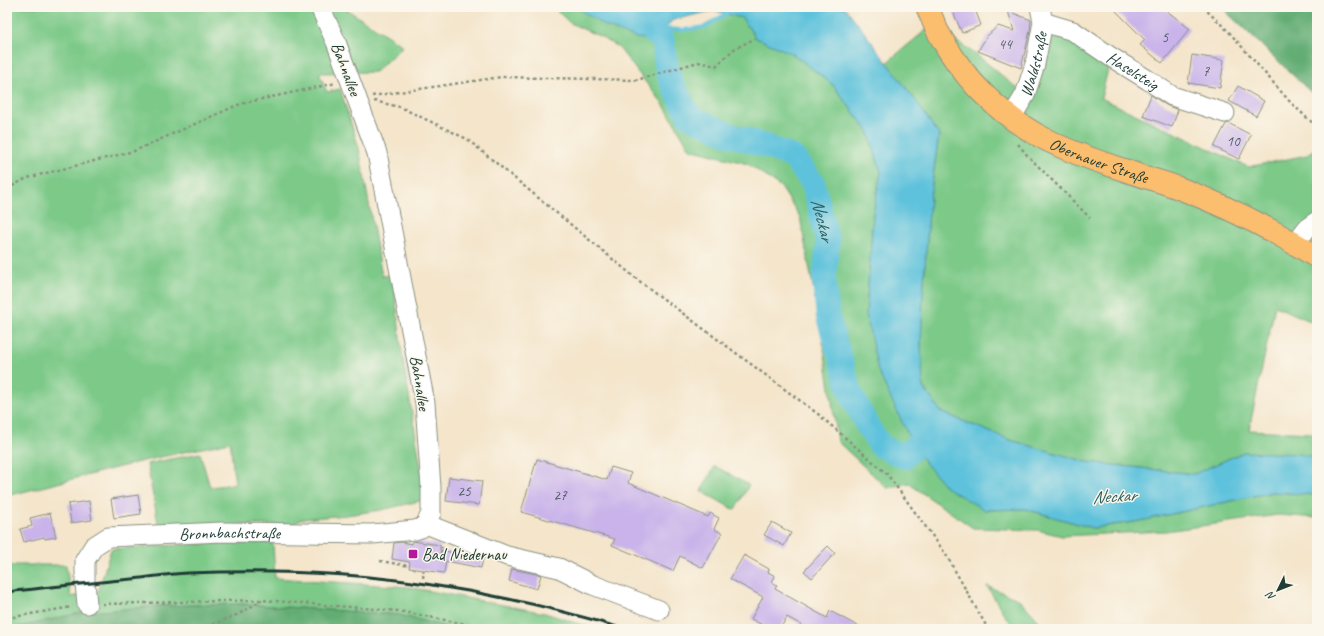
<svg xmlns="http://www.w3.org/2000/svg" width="1324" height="636" font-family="Caveat,sans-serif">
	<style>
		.green { fill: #7bc988; stroke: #4d835e }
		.forest { fill: #64ad74; stroke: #427554 }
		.water { fill: #5ec2dc; stroke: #3e8088 }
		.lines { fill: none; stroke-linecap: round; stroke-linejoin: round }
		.stream { stroke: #5ec2dc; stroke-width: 4 }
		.river { stroke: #5ec2dc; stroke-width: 24 }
		.building { fill: #c9b3ea }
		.minor-casing { stroke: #8a9180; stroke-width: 21 }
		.major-casing { stroke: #8a9180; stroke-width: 24 }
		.path { stroke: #8a9180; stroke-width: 2.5; stroke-dasharray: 3 3; stroke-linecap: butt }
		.minor { stroke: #fff; stroke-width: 19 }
		.major { stroke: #fbbd6e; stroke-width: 22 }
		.rail { stroke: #1f3d34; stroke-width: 3 }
		.poi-dot { fill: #b5179e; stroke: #fbf7ec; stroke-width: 1.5 }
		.labels { text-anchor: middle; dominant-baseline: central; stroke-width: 3; stroke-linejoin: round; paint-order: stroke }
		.number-label { font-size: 15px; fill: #4a5a62 }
		.street-label { font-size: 17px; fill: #1f3d34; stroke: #fbf7ec }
		.poi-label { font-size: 17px; fill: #1f3d34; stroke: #fbf7ec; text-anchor: start }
		.water-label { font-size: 18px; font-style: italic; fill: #2f5e5e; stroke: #fbf7ec }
	</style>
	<rect width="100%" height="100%" fill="#fbf7ec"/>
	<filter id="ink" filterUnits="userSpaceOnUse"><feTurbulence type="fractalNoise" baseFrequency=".025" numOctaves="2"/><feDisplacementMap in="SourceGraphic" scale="8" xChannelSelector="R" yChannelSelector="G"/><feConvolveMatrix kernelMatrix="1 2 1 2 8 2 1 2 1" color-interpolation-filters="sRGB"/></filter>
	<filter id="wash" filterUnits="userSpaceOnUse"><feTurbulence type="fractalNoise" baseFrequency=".012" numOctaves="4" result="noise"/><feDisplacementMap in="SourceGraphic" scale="16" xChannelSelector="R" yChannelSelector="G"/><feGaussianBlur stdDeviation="0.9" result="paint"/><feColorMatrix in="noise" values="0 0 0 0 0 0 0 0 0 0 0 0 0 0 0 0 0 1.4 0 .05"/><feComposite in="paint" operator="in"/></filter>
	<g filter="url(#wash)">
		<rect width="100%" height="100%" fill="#f4e5cb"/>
		<!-- green -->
		<g class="green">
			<polygon points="11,7 343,7 403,46 375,72 319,73 327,92 340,89 359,148 382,276 393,275 402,353 423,480 424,500 381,510 347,515 302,519 294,524 159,528 147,464 200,453 210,487 235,484 230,442 143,461 7,496 7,10"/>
			<polygon points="553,7 576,7 663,41 664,29 684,30 705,27 727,13 742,18 756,38 793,54 832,84 868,131 881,172 873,214 866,314 985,510 1025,509 1093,528 1140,521 1272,492 1317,495 1317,518 1278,515 1166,531 1062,536 1037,530 973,528 908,483 887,488 838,442 822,336 800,217 781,187 748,164 690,149 665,107 619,48 601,37 570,23"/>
			<polygon points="603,7 643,7 638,14"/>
			<path d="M1043,22L1111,57L1101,98L1248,167L1307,155L1317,146V324L1275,306L1249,430L1310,433L1317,435V459L1244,452L1194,474L1087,462L1010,440L941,412L923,387L921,344L923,295L930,197L939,135L885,64L927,29C960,36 998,73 1024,94Z"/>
			<polygon points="715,466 749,485 735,510 701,491"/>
			<polygon points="214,543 273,543 275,578 409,587 545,613 595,629 455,629 399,615 242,604 158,606 7,629 7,555 11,566 16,565 66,565 71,597 98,592 111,549"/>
			<polygon points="987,586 1020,600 1046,629 1017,629 1007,619"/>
		</g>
		<!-- forest -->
		<g class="forest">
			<polygon points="1221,7 1317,7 1317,98"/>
			<polygon points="242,604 399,615 455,629 11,629 79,613 158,606"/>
		</g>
		<!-- water -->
		<polygon class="water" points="576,7 603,7 638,14 643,7 845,7 916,101 939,135 930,197 923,295 921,344 923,387 941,412 1010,440 1087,462 1194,474 1244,452 1299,454 1317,458 1317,495 1272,492 1140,521 1093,528 1025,509 985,510 947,488 916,452 878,371 866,314 873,214 881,172 868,131 832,84 793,54 756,38 742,18 716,11 707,12 673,20 664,29 663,41 636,38 603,25"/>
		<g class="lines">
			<!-- stream -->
			<polyline class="stream" points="661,26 664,29 684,30 705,27 727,13 725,7"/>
			<!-- river -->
			<path class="river" id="s1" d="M642,21L663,41L666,64L670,79L689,116L728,134L766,146L793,157L813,183L828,242L824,280L828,317L851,394L868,427L881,446L904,457L924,437"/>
		</g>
		<g id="blocks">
			<!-- building -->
			<g class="building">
				<polygon points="951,7 974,7 981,25 962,33"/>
				<polygon points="1112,7 1162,7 1190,29 1162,63 1140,45 1145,40"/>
				<polygon points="1008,11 1031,20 1030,31 1021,68 978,51 987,36 998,26 1014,31"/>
				<polygon points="1192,55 1224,60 1220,88 1188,83"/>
				<polygon points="1238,86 1264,101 1256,116 1229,101"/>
				<polygon points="1151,95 1166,105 1178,110 1172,127 1143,116"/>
				<polygon points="1228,123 1251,135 1239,159 1214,147 1226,124"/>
				<polygon points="537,459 607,480 611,467 631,473 628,483 708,517 710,513 719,518 714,529 722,533 703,568 680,556 673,571 612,545 615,539 521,512"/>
				<polygon points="449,477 482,481 479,505 446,501"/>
				<polygon points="138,495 141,514 114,518 111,499"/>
				<polygon points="89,501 92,520 71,523 68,504"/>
				<polygon points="50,513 56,537 45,539 44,537 24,542 20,529 32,526 30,518"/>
				<polygon points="772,522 791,533 784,546 764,535"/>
				<polygon points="413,541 440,545 440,550 483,559 481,568 446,561 444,573 409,568 410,562 392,559 394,543 401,542 412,544"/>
				<polygon points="828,546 835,553 812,578 804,571"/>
				<polygon points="744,555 769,569 768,572 775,576 772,582 777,585 775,589 827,618 830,611 863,629 809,629 787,617 780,629 770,629 751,619 763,597 730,579"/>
				<polygon points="512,569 541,575 537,589 509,581"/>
			</g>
		</g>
	</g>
	<g filter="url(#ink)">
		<use href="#blocks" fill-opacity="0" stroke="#8a9180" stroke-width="1"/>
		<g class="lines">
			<!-- minor casing -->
			<g class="minor-casing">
				<g id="minor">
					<path id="s2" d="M1043,22L1073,31L1111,57L1148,80L1172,96L1225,113"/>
					<path id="s3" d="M1011,118L1025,95L1035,64L1043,22L1040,7"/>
					<polyline points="1295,244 1307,228 1317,221"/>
					<polyline points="426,524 507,556 559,568 593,585 659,610"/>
					<path id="s4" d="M87,604L85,583V560L94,546L108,537L222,532L372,534L415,530L421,528L426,524L431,513V488L425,403L377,153L336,42L320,7"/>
				</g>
			</g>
			<!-- major casing -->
			<g class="major-casing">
				<g id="major">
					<path id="s5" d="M927,7C931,15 934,24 938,32C962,77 998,114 1043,138C1069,152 1099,162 1127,171C1143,177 1160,181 1176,187C1225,205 1273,230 1317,257"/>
				</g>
			</g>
			<!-- path -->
			<g class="path">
				<polyline points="1203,7 1229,32 1291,103 1317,127"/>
				<polyline points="372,96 501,77 637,80 698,62 716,66 734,49 756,38"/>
				<polyline points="374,101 400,107 467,139 638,280 818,414 887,474 945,553 988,629"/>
				<polyline points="1018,144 1027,155 1090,218"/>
				<polyline points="7,189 27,178 134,151 240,104 336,83"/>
				<polyline points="440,560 442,547"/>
				<polyline points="380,561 409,566"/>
				<polyline points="423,578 424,570"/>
				<polyline points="102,604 262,600 399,611 491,629"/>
				<polyline points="7,618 72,607"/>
				<polyline points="201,629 239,614 262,600"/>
			</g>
			<!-- minor -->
			<use href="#minor" class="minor"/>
			<!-- major -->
			<use href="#major" class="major"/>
			<!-- rail -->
			<path class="rail" d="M7,592C49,587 90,583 132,579C150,577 169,574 188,573C267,570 347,572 426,584C493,594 559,609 624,629"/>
		</g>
	</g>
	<!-- markers -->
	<rect class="poi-dot" x="408" y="549" width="10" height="10" rx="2"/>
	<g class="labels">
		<!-- number labels -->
		<g class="number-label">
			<text x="1165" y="37">5</text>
			<text x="1005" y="44">44</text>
			<text x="1206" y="71">7</text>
			<text x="1233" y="141">10</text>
			<text x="464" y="491">25</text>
			<text x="560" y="495">27</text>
		</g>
		<!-- street labels -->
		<g class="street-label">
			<text stroke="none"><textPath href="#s3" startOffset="59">Waldstraße</textPath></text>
			<text transform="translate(346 69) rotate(69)">Bahnallee</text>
			<text stroke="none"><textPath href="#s2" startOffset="103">Haselsteig</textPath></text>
			<text stroke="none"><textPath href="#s5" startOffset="239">Obernauer Straße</textPath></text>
			<text transform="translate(420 383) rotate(81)">Bahnallee</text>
			<text stroke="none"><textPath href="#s4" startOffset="199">Bronnbachstraße</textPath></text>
		</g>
		<!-- poi labels -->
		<g class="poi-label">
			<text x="422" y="554">Bad Niedernau</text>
		</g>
		<!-- water labels -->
		<g class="water-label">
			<text stroke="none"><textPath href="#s1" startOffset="292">Neckar</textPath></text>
			<text transform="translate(1114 496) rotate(-3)">Neckar</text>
		</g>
	</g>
	<!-- margin -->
	<rect width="1324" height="636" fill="none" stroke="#fbf7ec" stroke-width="24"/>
	<!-- north arrow -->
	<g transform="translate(1278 590) rotate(227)" stroke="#fbf7ec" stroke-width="3" paint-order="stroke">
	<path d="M0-3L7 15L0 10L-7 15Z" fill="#1f3d34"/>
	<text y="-6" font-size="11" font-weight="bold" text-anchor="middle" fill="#1f3d34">N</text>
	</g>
</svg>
